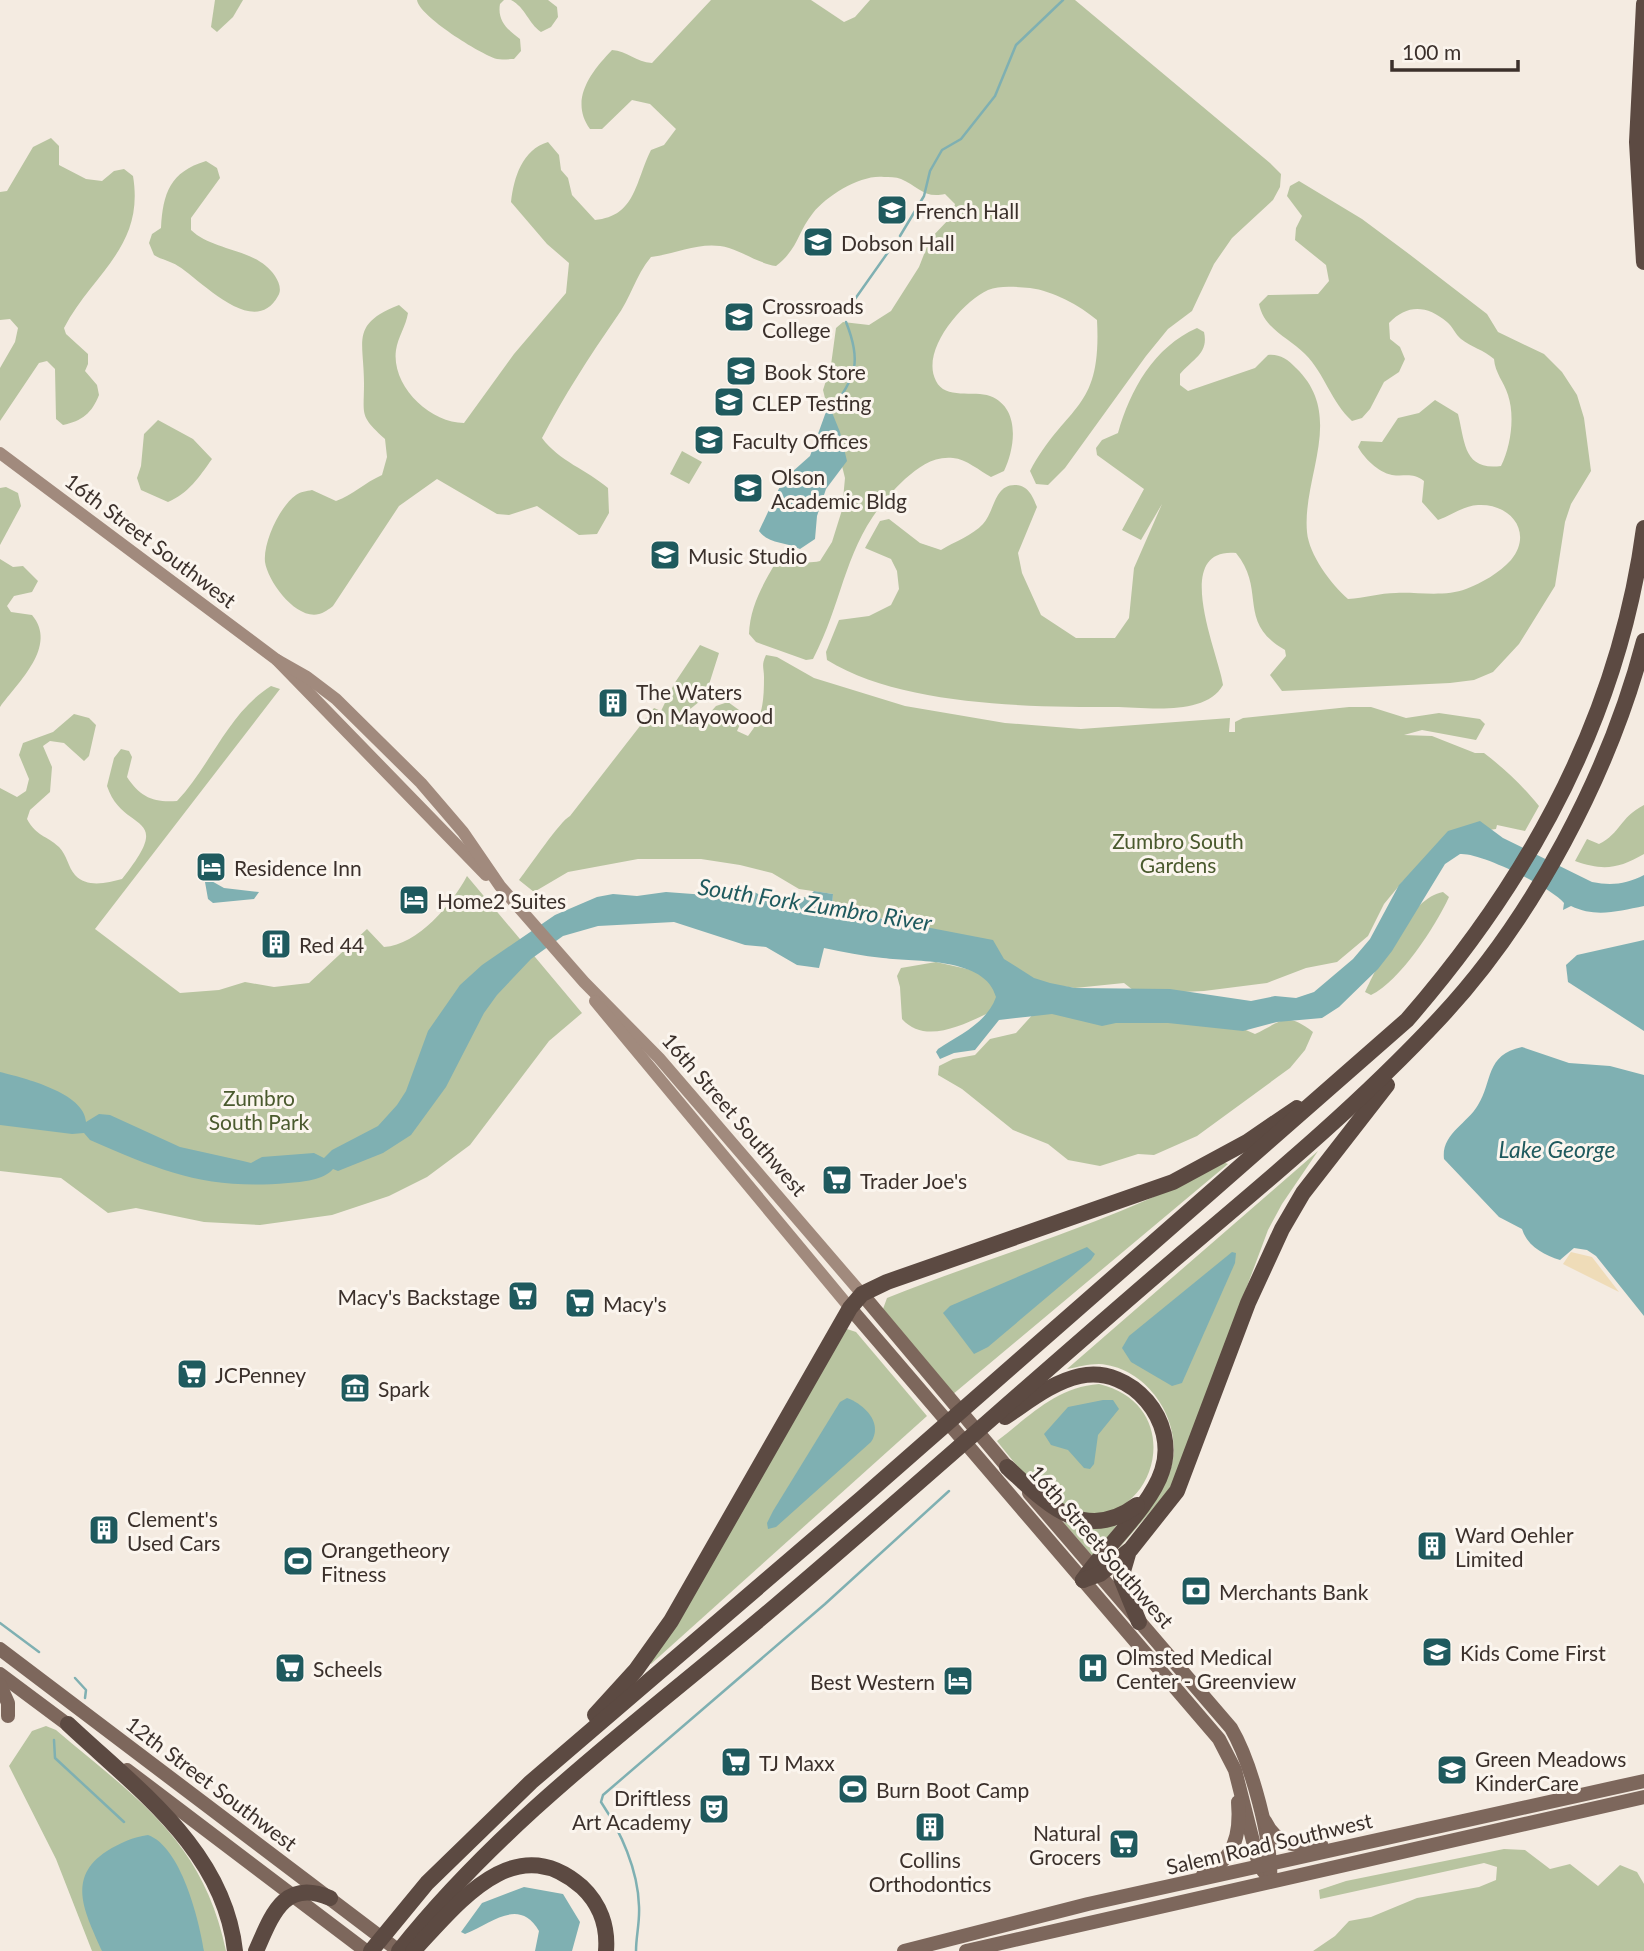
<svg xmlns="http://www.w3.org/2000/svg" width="1644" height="1951" font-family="Lato,sans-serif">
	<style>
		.green { fill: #b8c4a0 }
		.sand { fill: #efdcb8 }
		.water { fill: #7fb0b2 }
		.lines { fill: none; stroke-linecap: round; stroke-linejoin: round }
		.stream { stroke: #7fb0b2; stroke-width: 2.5 }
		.secondary { stroke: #a18a7d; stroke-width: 12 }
		.primary { stroke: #7d675c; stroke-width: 14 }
		.motorway { stroke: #5c4a42; stroke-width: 16 }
		.labels { text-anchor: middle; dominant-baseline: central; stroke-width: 6; stroke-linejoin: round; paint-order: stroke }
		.poi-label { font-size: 21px; fill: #3b302b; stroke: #fbf5ee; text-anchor: start }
		.street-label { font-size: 21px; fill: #3b302b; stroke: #fbf5ee }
		.park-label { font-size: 21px; fill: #4a5a2e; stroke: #fbf5ee }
		.water-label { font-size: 23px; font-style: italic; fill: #1f5a5e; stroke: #fbf5ee }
	</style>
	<rect width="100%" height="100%" fill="#f4ebe1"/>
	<!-- green -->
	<g class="green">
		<polygon points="215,0 243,0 233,17 217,32 211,27"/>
		<path d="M417,0H504L500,4C497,21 508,30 520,39L521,51L514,59C509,59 502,60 497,59C480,54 419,16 417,0Z"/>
		<path d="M511,0H548L557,7L558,17L551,27L541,32C528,23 526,8 511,0Z"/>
		<path d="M711,0H811L844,22L855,17L870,0H1075L1270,163L1281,174L1280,187L1273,200L1232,238L1214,264L1192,311L1168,329L1146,356L1065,468L1048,485L1036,484L1030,471C1067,403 1102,412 1097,320C1079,305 1053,291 1030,288C1017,287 1000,285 988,290C962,302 920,351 936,381C945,400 974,390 990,396C1021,408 1015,448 1004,471L991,477C980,471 966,459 953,458C933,456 919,467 905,479C843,537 848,591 813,659L806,660L756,642L749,634C750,607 762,586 776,562C791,559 804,565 820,561L832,542L842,510L845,478L823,390L831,365L836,328L843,322L869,325L891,311L919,267L930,239L951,217L955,204L945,194C924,199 918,186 901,179C896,177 889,177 884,177C862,174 827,195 813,213C797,233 799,248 776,266C758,263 745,253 729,248C702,240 677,254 651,257C635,276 631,298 616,318C589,357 564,396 542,438C559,461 587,470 608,488L609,513L597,534L579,535L537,506L509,515L497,514L437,479L399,506L333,606C329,609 324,613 319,614C296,620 268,582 265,562C263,542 280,506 296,495C300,492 307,491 312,490L336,501C353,495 364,483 382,475L387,457L385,439C359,415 364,416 364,383C364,341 350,324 399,305L408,313C406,326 398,337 396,350C391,386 430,423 464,423L514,354L566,293L569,263L547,244L511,202C514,177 522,150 548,142L559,155L561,170L568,178L572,195L595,220C636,216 635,182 651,150L664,145L676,129L650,104L632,100L602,129H590C569,100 591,72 612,50C627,51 636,62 652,63Z"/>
		<path d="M51,138L59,146V165L86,179L102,181L114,171L124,169L133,176C145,247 92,274 64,328L66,334L88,354V364L85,371L97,385L99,395C92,413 82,421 63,425L56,419L55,369L47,361L39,363L0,421V368L15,342L18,328L10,319L0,320V192L7,191L33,147Z"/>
		<path d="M206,161L217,168L220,178L191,218V230C214,252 257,248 275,276C279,282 282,290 278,296C254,340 200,279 178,266C171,261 162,260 154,255L149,243L152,234L161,228C163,193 170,172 206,161Z"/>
		<path d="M1299,181L1362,219L1409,254L1487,314L1498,332L1544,354L1562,372L1577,395L1584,418L1591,471L1571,504L1565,522L1555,586L1519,644L1493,672L1474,680L1450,683L1282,691L1270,675L1286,656L1285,650C1236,622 1267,591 1236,553C1170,547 1219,655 1223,685C1205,717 1146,707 1114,707C1029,707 901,706 827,660L826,652L839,620L869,616L891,605L899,589L897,571L891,559L865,548L880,521L889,519L920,543L941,550C954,542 973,535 983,524C995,511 994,484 1016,485C1029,486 1033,497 1037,507L1018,553L1022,573L1041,615L1076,638H1115L1129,618L1134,568L1162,504L1141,540L1122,530L1144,489L1097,455L1096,448L1102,440L1118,433C1130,390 1154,347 1197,328L1204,332C1209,354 1192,359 1180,374V385L1188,391L1255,368L1268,355C1280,354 1287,359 1296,368C1346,416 1302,476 1307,532C1309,555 1331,584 1348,599C1364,598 1380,593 1396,593C1417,592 1446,597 1466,589C1482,583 1499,573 1511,560C1534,532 1510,503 1478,505C1463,506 1452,515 1438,520L1422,502L1424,481C1412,472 1405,477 1392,475C1378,472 1364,458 1358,447L1361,441L1382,442L1398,418L1419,413L1435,400L1458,414C1465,441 1463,471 1501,466C1511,446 1515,416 1508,395C1504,382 1495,373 1494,359C1484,350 1471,347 1461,339C1455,334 1453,327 1447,322C1427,305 1407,304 1389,323L1390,339L1400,347L1405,359L1399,372L1384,382L1370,409L1362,418L1352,421C1331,402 1325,374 1305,354C1288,337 1264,329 1259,304L1268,295L1318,294L1329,281L1326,265L1295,240L1296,228L1302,216L1287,196L1290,186Z"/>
		<path d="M158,420L193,439L212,459C199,477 189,493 168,502L141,490L137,478L141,466L144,434Z"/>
		<polygon points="682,451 702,462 689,484 670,474"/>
		<polygon points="6,487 18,493 21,506 0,545 0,488"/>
		<path d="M0,559L13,567L23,566L38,581L32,592L14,596L7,606L11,612L32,615C58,646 19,681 0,707Z"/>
		<path d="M700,645L719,653L705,697L689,710L688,717L698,726L716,706L728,702L739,710L741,722L737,731L748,736C763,718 764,700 764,677C764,668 761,665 766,655L777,657L814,678L905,706L1005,723L1081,729L1230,718L1229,732H1235V722L1243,718L1349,707H1371L1406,718L1439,713L1480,719L1485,724L1476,740L1422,730L1404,735L1432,736L1475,753H1484C1506,770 1521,784 1539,806L1525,831L1497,825L1496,829L1482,831L1403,881L1384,904L1368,936L1337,962L1306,968L1267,983L1204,991L1138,994L1124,983L1075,988L1027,981L897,921L832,909L833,894L799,889L772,873L740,865L701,859H638L568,872L534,892L519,880C530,866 560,821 570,816L654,708L661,711L674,684Z"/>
		<path d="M271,686L280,689L95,929L180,993L219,990L245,982L274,987L309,983L367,929L384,947C418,945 452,904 467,876L582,1013L549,1041L470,1145L427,1177L389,1196L332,1215L260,1225L204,1222L136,1208L108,1213L61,1178L0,1171V788L17,797L26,791L29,779L19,755L23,743L53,732L74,714L89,718L96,725L89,756L84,761L64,743L50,741L43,746L52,767L50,792L30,810L27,819C37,837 46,835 59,847C67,855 68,867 75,875C87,888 107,883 122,879C177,810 123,835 107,786L114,758L121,749L129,751L132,757L127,777C140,797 154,803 177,801C211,765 228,713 271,686Z"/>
		<path d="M1644,805V854C1618,869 1603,871 1575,861L1587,839L1599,844C1621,833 1619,818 1644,805Z"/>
		<path d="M1443,892L1449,897C1435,927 1400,981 1371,995L1365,992C1378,964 1411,897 1443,892Z"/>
		<path d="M936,962L985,973L999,991L993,1011C966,1023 926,1046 902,1019L900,987L897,976L901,968Z"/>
		<path d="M1035,1012L1239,1027L1255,1034C1283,1021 1285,1011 1313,1032L1305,1050L1290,1068L1197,1136L1154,1155L1138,1154L1100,1166L1068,1160L1048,1144L1013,1130L962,1089L938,1075L939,1066L953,1059L975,1055L990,1039L1016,1033Z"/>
		<path d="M1318,1151L1282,1204L1268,1230L1173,1485L1116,1552C1134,1528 1159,1499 1170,1471C1186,1425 1149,1367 1099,1364C1088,1364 1078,1367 1067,1369Z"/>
		<path d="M1223,1162L1228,1164L952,1395L883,1309L887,1298C999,1253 1119,1221 1223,1162Z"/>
		<polygon points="844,1328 856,1332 927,1416 651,1664 649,1661"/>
		<path d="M1099,1384C1198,1408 1148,1548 1061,1506C1040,1495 1012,1460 997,1441C1030,1416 1056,1387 1099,1384Z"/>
		<polygon points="1063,1522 1088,1528 1119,1522 1093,1557"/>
		<path d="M46,1726L56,1730C137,1799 203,1840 226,1951H92L56,1859L9,1766L32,1731Z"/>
		<polygon points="1504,1849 1525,1850 1550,1869 1570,1864 1598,1886 1620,1865 1637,1872 1644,1884 1644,1951 1313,1951 1335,1936 1349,1921 1371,1917 1417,1898 1479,1887 1496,1880 1497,1867 1484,1863 1320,1899 1319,1890 1346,1881"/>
	</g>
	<!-- sand -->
	<polygon class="sand" points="1571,1252 1592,1257 1619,1292 1563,1264"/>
	<!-- water -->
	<g class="water">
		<path d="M827,409L831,410L840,432L847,461L826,489L817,516L815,539L800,549C786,542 768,544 759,531L783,480L810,456Z"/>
		<path d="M1480,821L1503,838L1592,882C1612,886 1626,884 1644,875V906C1618,911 1596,918 1571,906L1563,910L1564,903C1551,887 1480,852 1460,854L1445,864L1392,951L1378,969L1339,1007L1322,1018L1277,1022L1243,1031L1168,1023H1116L1102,1026L1052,1014L999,1020L975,1050L954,1053L940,1059L936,1052L938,1049C959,1035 987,1023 996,997C986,957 915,962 883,958C863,956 843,952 824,948L819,968L797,965L766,947L745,945L674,922L598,926L563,936L531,959L497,995L484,1013L446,1087L411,1135L383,1153L338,1171L333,1169C324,1180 302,1182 288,1183C207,1190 163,1172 90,1140L84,1133L72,1134L0,1125V1072C24,1078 85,1093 86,1122L99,1114L110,1115L180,1147L243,1161L251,1163L262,1157L314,1153L324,1158L332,1150L378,1126L397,1105L406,1091L428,1031L460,985L482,965L555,915L597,897L613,894L637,896L666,892L720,896L754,892L769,899L808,897L814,891L833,894L832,909L993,940L1004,959L1034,978L1050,983L1075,988L1170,989L1251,1001L1275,996L1296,998L1314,992L1353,959L1370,939L1399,885L1448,831Z"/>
		<polygon points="208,879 224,888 259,892 254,899 213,903 208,899 205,882"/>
		<polygon points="1644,940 1644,1031 1568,982 1566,965 1577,955"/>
		<path d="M1522,1047L1569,1063L1610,1066L1644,1075V1316L1596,1256L1587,1250L1574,1248L1560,1260C1544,1255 1527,1246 1522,1229L1499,1217L1444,1159C1441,1134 1467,1124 1478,1105C1493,1081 1485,1055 1522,1047Z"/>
		<polygon points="1087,1247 1095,1254 1091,1260 988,1347 974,1354 943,1313 950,1306"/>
		<polygon points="1232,1252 1236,1253 1235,1263 1182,1383 1172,1386 1131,1362 1122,1348 1129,1336"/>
		<path d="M847,1398C866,1405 883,1424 871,1442L776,1527L768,1529L767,1523L773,1511L840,1402Z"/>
		<polygon points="1103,1400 1113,1400 1119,1409 1098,1435 1094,1464 1090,1469 1084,1468 1068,1450 1051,1445 1044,1434 1068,1407"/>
		<path d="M148,1835C181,1847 199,1919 204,1951H102C86,1914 65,1878 107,1851C120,1843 133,1837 148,1835Z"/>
		<path d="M524,1887L563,1894L580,1922L572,1951H535L539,1931C519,1897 492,1923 465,1934L461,1932L482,1903Z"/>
	</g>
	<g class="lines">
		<!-- stream -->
		<g class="stream">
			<polyline points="900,236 924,196 930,171 942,150 961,139 995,96 1016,45 1063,0"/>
			<polyline points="855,299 891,248"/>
			<path d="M831,410C856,376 862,362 846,322"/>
			<polyline points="0,1623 39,1652"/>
			<polyline points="75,1678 86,1690 85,1698"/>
			<polyline points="54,1740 55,1758 124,1822"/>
			<path d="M636,1951C636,1936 640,1922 639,1906C638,1870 621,1832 601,1802L603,1795L825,1604L949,1491"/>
		</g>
		<!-- secondary -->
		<g class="secondary">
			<polyline points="0,453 277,660 486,875"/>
			<polyline points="277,660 307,677 336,699 421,783 463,832 500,886 584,982 659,1058 862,1294"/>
			<polyline points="595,1001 850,1308"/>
		</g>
		<!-- primary -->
		<g class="primary">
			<polyline points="862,1294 1014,1475"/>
			<polyline points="850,1308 1219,1739 1235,1770 1259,1865 1264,1872"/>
			<path d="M1029,1493L1231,1728C1251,1762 1273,1842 1270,1881"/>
			<polyline points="0,1649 399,1951"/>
			<polyline points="0,1674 75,1730"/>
			<polyline points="0,1685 8,1703 8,1716"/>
			<polyline points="127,1770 366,1951"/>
			<path d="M1265,1821C1277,1846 1297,1847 1321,1844"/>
			<path d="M1203,1875C1234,1859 1241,1836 1238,1802"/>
			<polyline points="904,1951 1088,1904 1644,1781"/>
			<polyline points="966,1951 1644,1797"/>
		</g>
		<!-- motorway -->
		<g class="motorway">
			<polyline points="1644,4 1637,142 1644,262"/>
			<path d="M1005,1417C1028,1402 1052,1382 1080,1376C1132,1365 1179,1422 1162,1471C1151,1506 1105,1547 1083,1580"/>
			<path d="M1007,1467C1045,1502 1084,1545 1137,1505"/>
			<polyline points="1128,1554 1121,1578 1139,1622"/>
			<polyline points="1083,1580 1100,1574 1131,1549 1177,1491 1248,1303 1282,1229 1303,1193 1387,1085"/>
			<polyline points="595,1715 636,1670 671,1621 850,1308 862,1294 887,1282 1173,1182 1247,1142 1297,1108"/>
			<path d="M68,1724C137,1789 224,1850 235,1951"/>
			<path d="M256,1951C272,1915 284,1878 330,1898"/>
			<path d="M371,1951L427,1883L531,1782L862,1498L1407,1020C1530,879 1619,716 1644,528"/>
			<path d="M399,1951C506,1816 649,1714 779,1603C912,1490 1042,1373 1175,1259C1266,1182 1358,1106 1440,1018C1533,919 1610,772 1644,641"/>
			<path d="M413,1951C457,1905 514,1827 582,1887C600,1904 608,1927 606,1951"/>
		</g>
	</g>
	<!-- icons -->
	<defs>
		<g id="university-square" transform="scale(1.575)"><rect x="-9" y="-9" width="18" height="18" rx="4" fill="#1f5a5e" stroke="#fbf5ee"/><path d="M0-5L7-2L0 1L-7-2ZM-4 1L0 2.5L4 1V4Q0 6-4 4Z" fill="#fff"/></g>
		<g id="building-square" transform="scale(1.575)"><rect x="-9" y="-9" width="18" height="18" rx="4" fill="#1f5a5e" stroke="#fbf5ee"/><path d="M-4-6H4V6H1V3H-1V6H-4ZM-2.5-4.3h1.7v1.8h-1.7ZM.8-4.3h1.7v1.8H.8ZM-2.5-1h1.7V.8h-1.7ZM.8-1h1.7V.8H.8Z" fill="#fff"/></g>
		<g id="hotel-square" transform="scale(1.575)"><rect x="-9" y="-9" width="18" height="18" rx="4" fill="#1f5a5e" stroke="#fbf5ee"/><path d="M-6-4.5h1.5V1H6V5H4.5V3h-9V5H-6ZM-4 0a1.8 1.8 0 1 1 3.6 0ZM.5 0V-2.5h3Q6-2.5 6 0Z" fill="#fff"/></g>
		<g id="supermarket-square" transform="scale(1.575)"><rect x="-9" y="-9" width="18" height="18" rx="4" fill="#1f5a5e" stroke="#fbf5ee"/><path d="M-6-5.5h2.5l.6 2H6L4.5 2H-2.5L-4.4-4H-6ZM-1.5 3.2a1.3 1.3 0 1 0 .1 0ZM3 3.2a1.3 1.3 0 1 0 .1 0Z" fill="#fff"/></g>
		<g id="museum-square" transform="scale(1.575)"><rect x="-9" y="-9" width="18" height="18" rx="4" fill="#1f5a5e" stroke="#fbf5ee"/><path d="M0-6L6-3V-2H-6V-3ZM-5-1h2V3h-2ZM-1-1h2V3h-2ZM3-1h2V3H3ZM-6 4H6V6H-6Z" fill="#fff"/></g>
		<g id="stadium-square" transform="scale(1.575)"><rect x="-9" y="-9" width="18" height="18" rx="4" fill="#1f5a5e" stroke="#fbf5ee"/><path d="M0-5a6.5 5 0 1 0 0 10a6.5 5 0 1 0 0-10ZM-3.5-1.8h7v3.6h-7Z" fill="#fff"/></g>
		<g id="bank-square" transform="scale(1.575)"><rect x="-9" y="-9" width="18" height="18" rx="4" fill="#1f5a5e" stroke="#fbf5ee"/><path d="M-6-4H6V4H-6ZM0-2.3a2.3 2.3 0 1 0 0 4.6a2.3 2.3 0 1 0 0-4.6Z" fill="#fff"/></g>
		<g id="school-square" transform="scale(1.575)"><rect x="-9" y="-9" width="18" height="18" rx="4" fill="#1f5a5e" stroke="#fbf5ee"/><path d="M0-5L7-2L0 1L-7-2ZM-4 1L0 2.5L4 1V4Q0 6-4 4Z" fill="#fff"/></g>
		<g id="hospital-square" transform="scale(1.575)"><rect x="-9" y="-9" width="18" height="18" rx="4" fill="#1f5a5e" stroke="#fbf5ee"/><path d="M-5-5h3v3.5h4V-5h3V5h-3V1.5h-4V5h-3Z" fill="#fff"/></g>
		<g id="theatre-square" transform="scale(1.575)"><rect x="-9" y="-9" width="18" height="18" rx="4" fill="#1f5a5e" stroke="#fbf5ee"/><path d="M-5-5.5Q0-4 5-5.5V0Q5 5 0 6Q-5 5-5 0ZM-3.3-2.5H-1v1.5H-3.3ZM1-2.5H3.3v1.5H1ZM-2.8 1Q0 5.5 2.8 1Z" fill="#fff"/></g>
	</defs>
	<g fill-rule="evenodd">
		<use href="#university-square" x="892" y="210"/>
		<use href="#university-square" x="818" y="242"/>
		<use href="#university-square" x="739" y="317"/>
		<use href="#university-square" x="741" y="371"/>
		<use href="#university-square" x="729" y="402"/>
		<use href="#university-square" x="709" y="440"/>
		<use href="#university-square" x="748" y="488"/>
		<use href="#university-square" x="665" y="555"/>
		<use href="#building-square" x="613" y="703"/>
		<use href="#hotel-square" x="211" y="867"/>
		<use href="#hotel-square" x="414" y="900"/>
		<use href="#building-square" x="276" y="944"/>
		<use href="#supermarket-square" x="837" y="1180"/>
		<use href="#supermarket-square" x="523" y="1296"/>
		<use href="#supermarket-square" x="580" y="1303"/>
		<use href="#supermarket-square" x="192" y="1374"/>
		<use href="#museum-square" x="355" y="1388"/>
		<use href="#building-square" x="104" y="1530"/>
		<use href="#building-square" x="1432" y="1546"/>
		<use href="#stadium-square" x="298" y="1561"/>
		<use href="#bank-square" x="1196" y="1591"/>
		<use href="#school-square" x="1437" y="1652"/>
		<use href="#supermarket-square" x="290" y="1668"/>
		<use href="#hospital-square" x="1093" y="1668"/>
		<use href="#hotel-square" x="958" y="1681"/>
		<use href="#supermarket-square" x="736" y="1762"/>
		<use href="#school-square" x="1452" y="1770"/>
		<use href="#stadium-square" x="853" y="1789"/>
		<use href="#theatre-square" x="714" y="1809"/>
		<use href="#building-square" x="930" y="1827"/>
		<use href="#supermarket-square" x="1124" y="1844"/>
	</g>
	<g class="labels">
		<!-- poi labels -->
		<g class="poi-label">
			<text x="915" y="210">French Hall</text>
			<text x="841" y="242">Dobson Hall</text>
			<text x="762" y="305">Crossroads<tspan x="762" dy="24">College</tspan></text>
			<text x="764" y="371">Book Store</text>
			<text x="752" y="402">CLEP Testing</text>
			<text x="732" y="440">Faculty Offices</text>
			<text x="771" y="476">Olson<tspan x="771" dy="24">Academic Bldg</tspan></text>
			<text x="688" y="555">Music Studio</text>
			<text x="636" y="691">The Waters<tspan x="636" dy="24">On Mayowood</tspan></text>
			<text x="234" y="867">Residence Inn</text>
			<text x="437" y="900">Home2 Suites</text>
			<text x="299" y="944">Red 44</text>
			<text x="860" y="1180">Trader Joe's</text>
			<text x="500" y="1296" text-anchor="end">Macy's Backstage</text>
			<text x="603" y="1303">Macy's</text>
			<text x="215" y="1374">JCPenney</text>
			<text x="378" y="1388">Spark</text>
			<text x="127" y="1518">Clement's<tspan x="127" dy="24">Used Cars</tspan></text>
			<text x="1455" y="1534">Ward Oehler<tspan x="1455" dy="24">Limited</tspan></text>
			<text x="321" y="1549">Orangetheory<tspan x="321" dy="24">Fitness</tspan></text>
			<text x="1219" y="1591">Merchants Bank</text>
			<text x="1460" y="1652">Kids Come First</text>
			<text x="1116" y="1656">Olmsted Medical<tspan x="1116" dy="24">Center - Greenview</tspan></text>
			<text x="313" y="1668">Scheels</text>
			<text x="935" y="1681" text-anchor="end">Best Western</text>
			<text x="1475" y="1758">Green Meadows<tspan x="1475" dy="24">KinderCare</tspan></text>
			<text x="759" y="1762">TJ Maxx</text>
			<text x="876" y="1789">Burn Boot Camp</text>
			<text x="691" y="1797" text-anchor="end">Driftless<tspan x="691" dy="24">Art Academy</tspan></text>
			<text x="1101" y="1832" text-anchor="end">Natural<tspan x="1101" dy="24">Grocers</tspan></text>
			<text x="930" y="1859" text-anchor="middle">Collins<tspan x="930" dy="24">Orthodontics</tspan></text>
		</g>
		<!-- street labels -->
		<g class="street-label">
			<text transform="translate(151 540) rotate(37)">16th Street Southwest</text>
			<text transform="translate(735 1114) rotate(49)">16th Street Southwest</text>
			<text transform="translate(1102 1546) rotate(49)">16th Street Southwest</text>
			<text transform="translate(212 1783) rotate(37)">12th Street Southwest</text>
			<text transform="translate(1269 1843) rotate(-13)">Salem Road Southwest</text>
		</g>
		<!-- park labels -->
		<g class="park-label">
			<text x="1178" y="840">Zumbro South<tspan x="1178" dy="24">Gardens</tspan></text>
			<text x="259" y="1097">Zumbro<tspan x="259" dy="24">South Park</tspan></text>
		</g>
		<!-- water labels -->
		<g class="water-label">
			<text transform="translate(815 904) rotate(9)">South Fork Zumbro River</text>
			<text x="1557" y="1149">Lake George</text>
		</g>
	</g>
	<!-- scale -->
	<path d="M1392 60v10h126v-10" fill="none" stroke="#3b302b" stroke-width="3.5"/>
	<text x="1402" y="60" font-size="21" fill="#3b302b" stroke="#fbf5ee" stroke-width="5" paint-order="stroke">100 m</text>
</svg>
